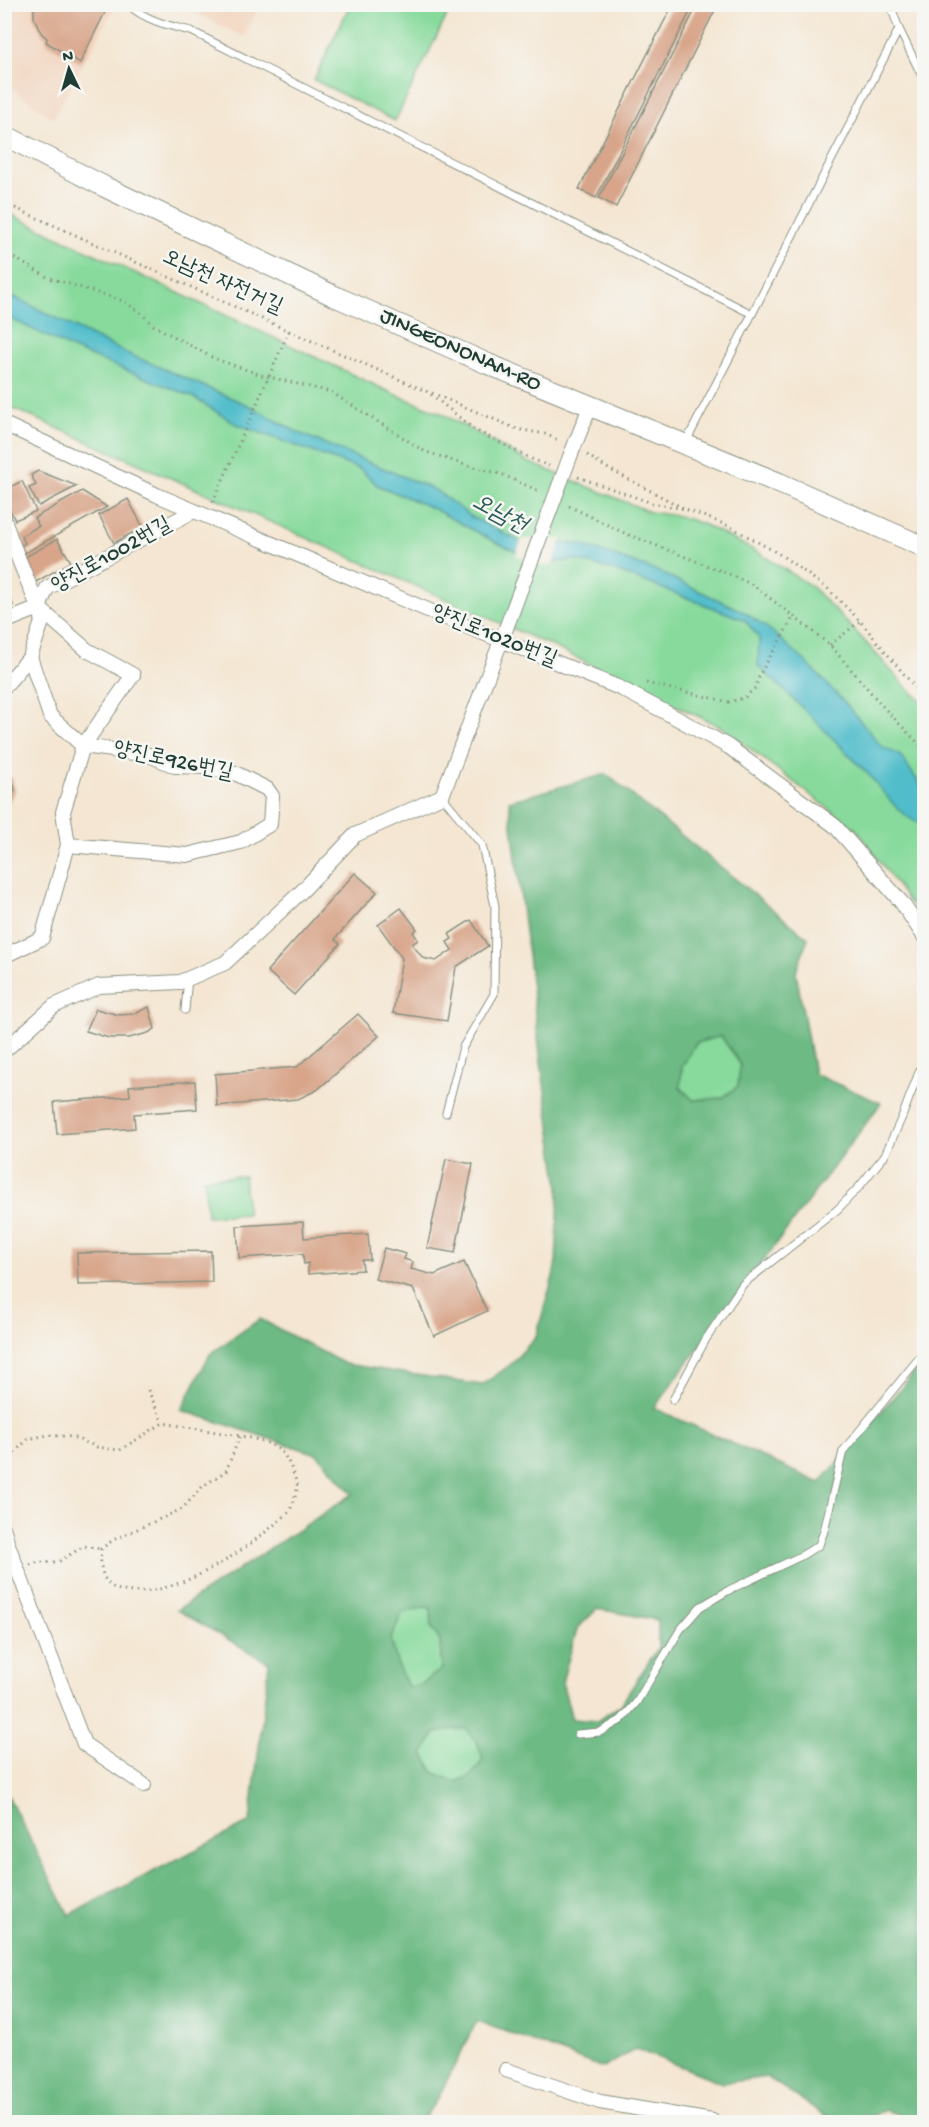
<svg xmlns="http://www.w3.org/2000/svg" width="929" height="2127" font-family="'Gochi Hand','Poor Story',sans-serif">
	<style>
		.built { fill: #f2d4be }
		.green { fill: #87da9c; stroke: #538c68; stroke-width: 1.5 }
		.forest { fill: #6dba84; stroke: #467c5c; stroke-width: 1.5; fill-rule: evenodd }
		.water { fill: #51bdcb; stroke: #387d80; stroke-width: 1.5 }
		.pier { fill: #f4e6d2 }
		.building { fill: #d8a58a }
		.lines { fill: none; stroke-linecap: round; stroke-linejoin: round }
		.lane-casing { stroke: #8a9283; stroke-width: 9 }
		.street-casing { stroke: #8a9283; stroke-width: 16 }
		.secondary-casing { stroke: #8a9283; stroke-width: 22 }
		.path { stroke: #8a9283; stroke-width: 3; stroke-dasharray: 1.5 4.5; stroke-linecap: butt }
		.lane { stroke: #fff; stroke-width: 7 }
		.street { stroke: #fff; stroke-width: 14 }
		.secondary { stroke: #fff; stroke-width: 20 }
		.street-bridge-casing { stroke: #8a9283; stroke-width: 16; stroke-linecap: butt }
		.street-bridge { stroke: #fff; stroke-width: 14 }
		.labels { text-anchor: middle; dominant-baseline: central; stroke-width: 5; stroke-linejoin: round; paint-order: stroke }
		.street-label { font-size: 22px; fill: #1f3d34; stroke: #f6f6f2 }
		.water-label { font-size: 24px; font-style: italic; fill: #2c5d5a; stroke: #f6f6f2 }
	</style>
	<rect width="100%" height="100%" fill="#f6f6f2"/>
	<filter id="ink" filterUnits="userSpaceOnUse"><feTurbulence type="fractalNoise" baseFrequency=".0167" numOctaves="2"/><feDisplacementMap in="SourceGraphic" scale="12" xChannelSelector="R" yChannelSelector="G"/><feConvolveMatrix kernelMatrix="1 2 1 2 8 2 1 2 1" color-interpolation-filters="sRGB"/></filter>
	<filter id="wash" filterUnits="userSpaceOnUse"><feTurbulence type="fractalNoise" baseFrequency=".008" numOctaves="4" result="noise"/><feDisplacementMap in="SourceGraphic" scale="24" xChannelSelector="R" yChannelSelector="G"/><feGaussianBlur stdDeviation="1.35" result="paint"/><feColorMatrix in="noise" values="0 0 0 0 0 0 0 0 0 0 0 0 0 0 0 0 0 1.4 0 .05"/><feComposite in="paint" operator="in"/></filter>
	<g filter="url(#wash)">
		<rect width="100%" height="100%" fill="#f4e6d2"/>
		<!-- built -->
		<g class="built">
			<polygon points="5,5 116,5 53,119 5,83"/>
			<polygon points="179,5 260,5 244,37"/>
		</g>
		<!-- green -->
		<g class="green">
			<polygon points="350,5 452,5 395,121 314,80"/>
			<polygon points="5,212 392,393 441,413 528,462 650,512 678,516 703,524 759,553 811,586 859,635 906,687 924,703 924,923 858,831 723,728 552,646 5,405"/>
			<polygon points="721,1036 741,1064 738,1086 722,1098 693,1100 680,1087 682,1066 696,1043"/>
			<polygon points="244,1176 247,1214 207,1216 204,1178"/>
			<polygon points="425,1607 431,1608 432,1628 440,1641 442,1669 423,1683 409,1688 398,1667 391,1639 402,1613"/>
			<polygon points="455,1729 467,1729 478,1744 483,1760 471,1776 456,1782 434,1773 423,1754 435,1733"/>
		</g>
		<!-- forest -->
		<path class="forest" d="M606,774L808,938L796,972L814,1074L881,1103L654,1408L820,1483L924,1361V2122L884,2110L861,2122H835L767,2077L723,2083L636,2049L603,2068L477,2021L438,2098L421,2122H5L4,1788L69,1915L250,1822L269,1663L177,1610L353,1494L317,1454L181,1410L210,1354L260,1319L345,1364L482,1385L510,1365L536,1337L556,1266L559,1188L542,1070L509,801ZM721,1036L740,1064L738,1086L722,1098L693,1100L680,1087L682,1066L696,1043ZM425,1607L431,1608L432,1628L440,1641L442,1669L423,1683L409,1688L398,1667L391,1639L402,1613ZM597,1609L658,1620V1648L620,1706L597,1721L572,1719L562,1682L577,1629ZM455,1729H467L478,1744L483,1760L471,1776L456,1782L434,1773L423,1754L435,1733Z"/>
		<!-- water -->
		<path class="water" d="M4,292L124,352L250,406L299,433L435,490L472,517L521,542L580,544L657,571L744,612L769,629L806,662L846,704L882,747L900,755L924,790V825C898,817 885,792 867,773C831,737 796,700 758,666L759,638L745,620L619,572L576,560L543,563L495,542L432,508L377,485L360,469L236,424L193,397L75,350L5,316Z"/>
		<!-- pier -->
		<polygon class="pier" points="522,539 562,539 552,565 542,566 516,555"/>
		<g id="blocks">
			<!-- building -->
			<g class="building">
				<polygon points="34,4 109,4 80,63 46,42 47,38 42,34 34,18"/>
				<polygon points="673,4 694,4 596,198 579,189"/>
				<polygon points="698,4 718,4 616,207 599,198"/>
				<polygon points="38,471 77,486 39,506 29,488 36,485 31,475"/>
				<polygon points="22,481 36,511 15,520 4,498 4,490"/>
				<polygon points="82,491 107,507 25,553 21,546 25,543 21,536 39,526 34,518"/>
				<polygon points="128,499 143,527 114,543 99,515"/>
				<polygon points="57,539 71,562 34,583 22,559"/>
				<polygon points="4,583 13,605 4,609"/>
				<polygon points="4,774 12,778 15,790 6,807"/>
				<polygon points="355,873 377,892 335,939 340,944 294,995 267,971"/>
				<polygon points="401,908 417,929 413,932 418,940 412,944 423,958 436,961 452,950 447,942 452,939 449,934 471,920 488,946 456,967 447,1021 393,1013 402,958 378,925"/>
				<polygon points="149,1007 155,1029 148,1033 129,1038 109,1038 86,1031 96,1009 119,1015 133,1014"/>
				<polygon points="358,1014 379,1036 317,1090 298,1099 217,1106 215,1074 297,1067"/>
				<polygon points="195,1081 197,1109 134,1114 135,1128 57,1134 54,1102 130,1096 129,1086"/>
				<polygon points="446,1159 473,1164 455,1253 427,1248"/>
				<polygon points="303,1222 304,1238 368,1234 370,1260 362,1260 363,1270 308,1274 308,1263 304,1264 303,1254 239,1258 237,1226"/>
				<polygon points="384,1248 406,1254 404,1259 413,1262 411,1269 434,1275 464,1262 487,1311 434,1336 413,1289 375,1279"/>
				<polygon points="211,1251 212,1282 78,1285 77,1253"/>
			</g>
		</g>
	</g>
	<g filter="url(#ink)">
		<use href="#blocks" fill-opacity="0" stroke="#8a9283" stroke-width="1.5"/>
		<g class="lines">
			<!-- lane casing -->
			<g class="lane-casing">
				<g id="lane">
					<path d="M128,4C144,20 170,26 191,31L752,314"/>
					<polyline points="890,4 899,29 924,80"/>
					<polyline points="686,442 899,29"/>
					<polyline points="442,796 482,845 495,906 494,994 463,1047 446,1113"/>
					<polyline points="185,1010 188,978"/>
					<polyline points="673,1400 706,1339 743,1284 838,1209 859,1187 885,1155 902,1117 924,1059"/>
					<polyline points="578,1734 600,1732 621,1720 636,1703 680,1630 700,1607 729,1590 801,1556 819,1545 824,1531 843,1451 924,1352"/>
				</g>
			</g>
			<!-- street casing -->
			<g class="street-casing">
				<g id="street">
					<polyline points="4,424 157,495 463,625 620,688 680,720 729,747 835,826 902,903 924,936"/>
					<polyline points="571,454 590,407"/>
					<polyline points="4,519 11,540 43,619 30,657 4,687"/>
					<polyline points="39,608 87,650 133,675 83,746 149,755 175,766 206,767 235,773 267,789 272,796 270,824 241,842 187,855 68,845"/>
					<polyline points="4,622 39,608 47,588 194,511"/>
					<polyline points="4,956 42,938 68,845 63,812 83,746 50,716 30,657"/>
					<polyline points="4,1051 54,1006 99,986 180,982 225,963 303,890 355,835 442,796 504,633"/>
					<polyline points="4,1530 7,1542 84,1744 144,1785"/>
					<polyline points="506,2070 600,2102 712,2121 712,2122"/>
				</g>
			</g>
			<!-- secondary casing -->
			<g class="secondary-casing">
				<polyline id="secondary" points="4,135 105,187 332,295 488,364 779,483 924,547"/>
			</g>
			<!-- path -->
			<g class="path">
				<polyline points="4,203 289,331 428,392 475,430 532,459 549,466"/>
				<polyline points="4,252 47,277 123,301 140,312 153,325 213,358 261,375 331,392 424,451 465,465 501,474 541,492"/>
				<polyline points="432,393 517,429 545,434 560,441"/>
				<polyline points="587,455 605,467 685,509 729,526 781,555 828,589 860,621 918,691 924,696"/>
				<polyline points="578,477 652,503 685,509"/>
				<polyline points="213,502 289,331"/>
				<polyline points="569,506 622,532 729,574 753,585 830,645 885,709 924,749"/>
				<polyline points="830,645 860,621"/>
				<polyline points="646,683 729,702 744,698 755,688 760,674 794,616"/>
				<polyline points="148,1390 163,1423"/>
				<path d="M4,1467L7,1460L28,1439L48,1435L73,1437L97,1447L120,1450L163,1423L240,1436C280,1443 286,1450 298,1487C295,1495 293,1506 288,1513C284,1517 278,1521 274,1525C238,1555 183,1592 134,1592C105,1591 99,1576 101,1549L113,1540L182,1509L203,1486L226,1471L240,1436"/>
				<polyline points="30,1565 39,1562 58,1562 84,1546 101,1549"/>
			</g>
			<!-- lane -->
			<use href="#lane" class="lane"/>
			<!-- street -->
			<use href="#street" class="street"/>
			<!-- secondary -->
			<use href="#secondary" class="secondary"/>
			<!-- street-bridge casing -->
			<g class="street-bridge-casing">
				<polyline id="street-bridge" points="505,631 571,454"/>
			</g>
			<!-- street-bridge -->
			<use href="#street-bridge" class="street-bridge"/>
		</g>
	</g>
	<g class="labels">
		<!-- street labels -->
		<g class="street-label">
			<text transform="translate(222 283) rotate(24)">오남천 자전거길</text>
			<text transform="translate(460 351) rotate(24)">JINGEONONAM-RO</text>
			<text transform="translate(112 556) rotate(-29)">양진로1002번길</text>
			<text transform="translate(494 637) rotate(22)">양진로1020번길</text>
			<text transform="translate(173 762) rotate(12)">양진로926번길</text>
		</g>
		<!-- water labels -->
		<g class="water-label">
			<text transform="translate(499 515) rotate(28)">오남천</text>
		</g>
	</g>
	<!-- margin -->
	<rect width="929" height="2127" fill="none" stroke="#f6f6f2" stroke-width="24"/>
	<!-- north arrow -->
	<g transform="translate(69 69) rotate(355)" stroke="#f6f6f2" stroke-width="4.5" paint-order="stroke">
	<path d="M0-4.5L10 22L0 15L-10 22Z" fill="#1f3d34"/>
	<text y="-9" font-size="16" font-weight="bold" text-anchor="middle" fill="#1f3d34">N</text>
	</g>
</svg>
